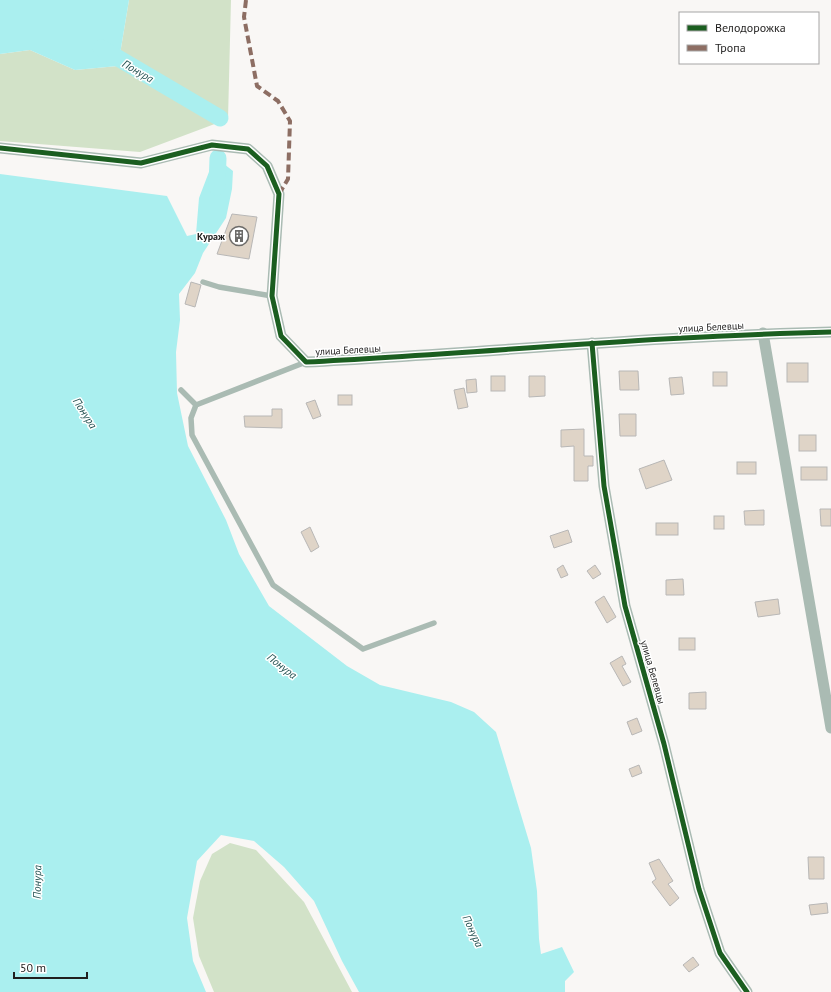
<svg xmlns="http://www.w3.org/2000/svg" width="831" height="992" font-family="'PT Sans',sans-serif">
<style>
.green{fill:#d2e2c8}
.water{fill:#aaefef}
.lines{fill:none;stroke-linecap:round;stroke-linejoin:round}
.river{stroke:#aaefef;stroke-width:17}
.building{fill:#dfd4c7;stroke:#b8b7b6}
.service{stroke:#aabbb3;stroke-width:5.5}
.minor{stroke:#aabbb3;stroke-width:11}
.quiet{stroke:#8d6e63;stroke-width:4;stroke-dasharray:8 4;stroke-linecap:butt}
.cycleway-casing{stroke:#fff;stroke-width:8}
.cycleway{stroke:#1b5e20;stroke-width:5}
.labels{text-anchor:middle;dominant-baseline:central;stroke-width:3;stroke-linejoin:round;paint-order:stroke}
.poi-label{font-size:10px;font-weight:bold;fill:#201f1e;stroke:#fff;text-anchor:end}
.street-label{font-size:10px;fill:#201f1e;stroke:#fff}
.water-label{font-size:11px;font-style:italic;fill:#275454;stroke:#fff}
</style>
<rect width="100%" height="100%" fill="#f9f7f5"/>
<!-- green -->
<g class="green">
<polygon points="129,0 231,0 228,119 140,152 0,141 0,54 30,50 75,70 118,66"/>
<polygon points="230,843 256,850 304,902 352,992 214,992 199,956 193,918 200,881 212,854"/>
</g>
<!-- water -->
<g class="water">
<polygon points="0,0 129,0 118,66 75,70 30,50 0,54"/>
<polygon points="212,164 224,164 233,171 232,189 226,218 203,253 195,273 179,294 180,320 176,352 177,393 188,446 226,520 239,554 269,606 347,666 380,685 451,702 474,712 496,732 531,848 537,891 539,939 541,954 562,947 574,972 565,981 565,992 359,992 342,961 314,901 284,867 254,841 221,835 197,861 187,918 193,961 206,992 0,992 0,174 167,196 187,236 196,234 199,198"/>
</g>
<g class="lines">
<!-- river -->
<g class="river">
<polyline points="101,48 220,118"/>
<polyline points="217,187 218,158"/>
</g>
</g>
<!-- building -->
<g class="building">
<polygon points="232,214 257,217 249,259 217,254"/>
<polygon points="191,282 201,285 195,307 185,304"/>
<rect x="787" y="363" width="21" height="19"/>
<polygon points="619,371 638,371 639,390 620,390"/>
<rect x="713" y="372" width="14" height="14"/>
<rect x="491" y="376" width="14" height="15"/>
<polygon points="529,376 545,376 545,396 529,397"/>
<polygon points="682,377 684,394 671,395 669,378"/>
<polygon points="476,379 477,392 467,393 466,380"/>
<polygon points="464,388 468,407 458,409 454,390"/>
<rect x="338" y="395" width="14" height="10"/>
<polygon points="315,400 321,416 313,419 306,403"/>
<polygon points="272,409 282,409 282,428 245,427 244,416 272,416"/>
<polygon points="619,414 636,414 636,436 620,436"/>
<polygon points="584,429 584,456 593,456 593,466 588,466 588,481 574,481 574,446 561,447 561,430"/>
<rect x="799" y="435" width="17" height="16"/>
<polygon points="664,460 672,480 646,489 639,469"/>
<rect x="737" y="462" width="19" height="12"/>
<rect x="801" y="467" width="26" height="13"/>
<polygon points="820,509 831,509 831,526 821,526"/>
<polygon points="764,510 764,525 745,525 744,511"/>
<rect x="714" y="516" width="10" height="13"/>
<rect x="656" y="523" width="22" height="12"/>
<polygon points="310,527 319,547 311,552 301,532"/>
<polygon points="568,530 572,542 554,548 550,536"/>
<polygon points="563,565 568,575 561,578 557,569"/>
<polygon points="595,565 601,574 593,579 587,571"/>
<polygon points="683,579 684,595 666,595 666,580"/>
<polygon points="604,596 616,617 607,623 595,602"/>
<polygon points="778,599 780,614 758,617 755,602"/>
<rect x="679" y="638" width="16" height="12"/>
<polygon points="622,656 626,664 622,666 631,682 623,686 610,663"/>
<polygon points="706,692 706,709 689,709 689,693"/>
<polygon points="637,718 642,731 632,735 627,722"/>
<polygon points="639,765 642,773 632,777 629,769"/>
<polygon points="808,857 824,857 824,879 809,879"/>
<polygon points="659,859 673,881 668,884 679,898 670,906 652,882 656,879 649,863"/>
<polygon points="827,903 828,913 811,915 809,905"/>
<polygon points="693,957 699,965 689,972 683,965"/>
</g>
<g class="lines">
<!-- service -->
<g class="service">
<polyline points="203,282 219,287 272,296"/>
<polyline points="306,362 196,405 191,418 192,435 273,585 363,649 434,623"/>
<polyline points="181,390 196,405"/>
</g>
<!-- minor -->
<g class="minor">
<path d="M 0,148 L 141,163 L 212,145 L 248,149 L 267,166 L 279,194 L 272,296 L 281,336 L 306,362 C 481,353 656,336 831,332"/>
<polyline points="763,333 831,728"/>
<polyline points="592,343 604,486 625,606 664,744 699,889 720,953 747,992"/>
</g>
<!-- quiet -->
<polyline class="quiet" points="246,0 244,17 257,86 278,101 290,121 288,179 279,194"/>
<defs>
<g id="cycleway">
<path d="M 0,148 L 141,163 L 212,145 L 248,149 L 267,166 L 279,194 L 272,296 L 281,336 L 306,362 C 481,353 656,336 831,332"/>
<polyline points="592,343 604,486 625,606 664,744 699,889 720,953 747,992"/>
</g>
</defs>
<!-- cycleway casing -->
<use href="#cycleway" class="cycleway-casing"/>
<!-- cycleway -->
<use href="#cycleway" class="cycleway"/>
</g>
<!-- icons -->
<defs>
<symbol id="building-ring" viewBox="-11 -11 22 22"><circle r="9.5" fill="#fff" stroke="#6c6b69" stroke-width="1.5"/><path d="M-4-6H4V6H1V3H-1V6H-4ZM-2.5-4.3h1.7v1.8h-1.7ZM.8-4.3h1.7v1.8H.8ZM-2.5-1h1.7V.8h-1.7ZM.8-1h1.7V.8H.8Z" fill="#6c6b69"/></symbol>
</defs>
<g fill-rule="evenodd">
<use href="#building-ring" x="228" y="225" width="22" height="22"/>
</g>
<g class="labels">
<!-- poi labels -->
<g class="poi-label">
<text x="225" y="236">Кураж</text>
</g>
<!-- street labels -->
<g class="street-label">
<text transform="translate(711 327) rotate(-3)">улица Белевцы</text>
<text transform="translate(348 350) rotate(-3)">улица Белевцы</text>
<text transform="translate(653 672) rotate(74)">улица Белевцы</text>
</g>
<!-- water labels -->
<g class="water-label">
<text transform="translate(138 71) rotate(30)">Понура</text>
<text transform="translate(85 413) rotate(57)">Понура</text>
<text transform="translate(282 666) rotate(38)">Понура</text>
<text transform="translate(37 882) rotate(-89)">Понура</text>
<text transform="translate(473 931) rotate(65)">Понура</text>
</g>
</g>
<!-- legend -->
<rect x="679" y="12" width="140" height="52" fill="#ffffff" stroke="#a6a5a5"/>
<rect x="687" y="25" width="20" height="6" fill="#1b5e20" stroke="#a6a5a5"/>
<text x="715" y="32" font-size="12" fill="#201f1e">Велодорожка</text>
<rect x="687" y="45" width="20" height="6" fill="#8d6e63" stroke="#a6a5a5"/>
<text x="715" y="52" font-size="12" fill="#201f1e">Тропа</text>
<!-- scale -->
<path d="M14 972v6h73v-6" fill="none" stroke="#201f1e" stroke-width="2"/>
<text x="20" y="972" font-size="12" fill="#201f1e" stroke="#ffffff" stroke-width="3" paint-order="stroke">50 m</text>
</svg>
